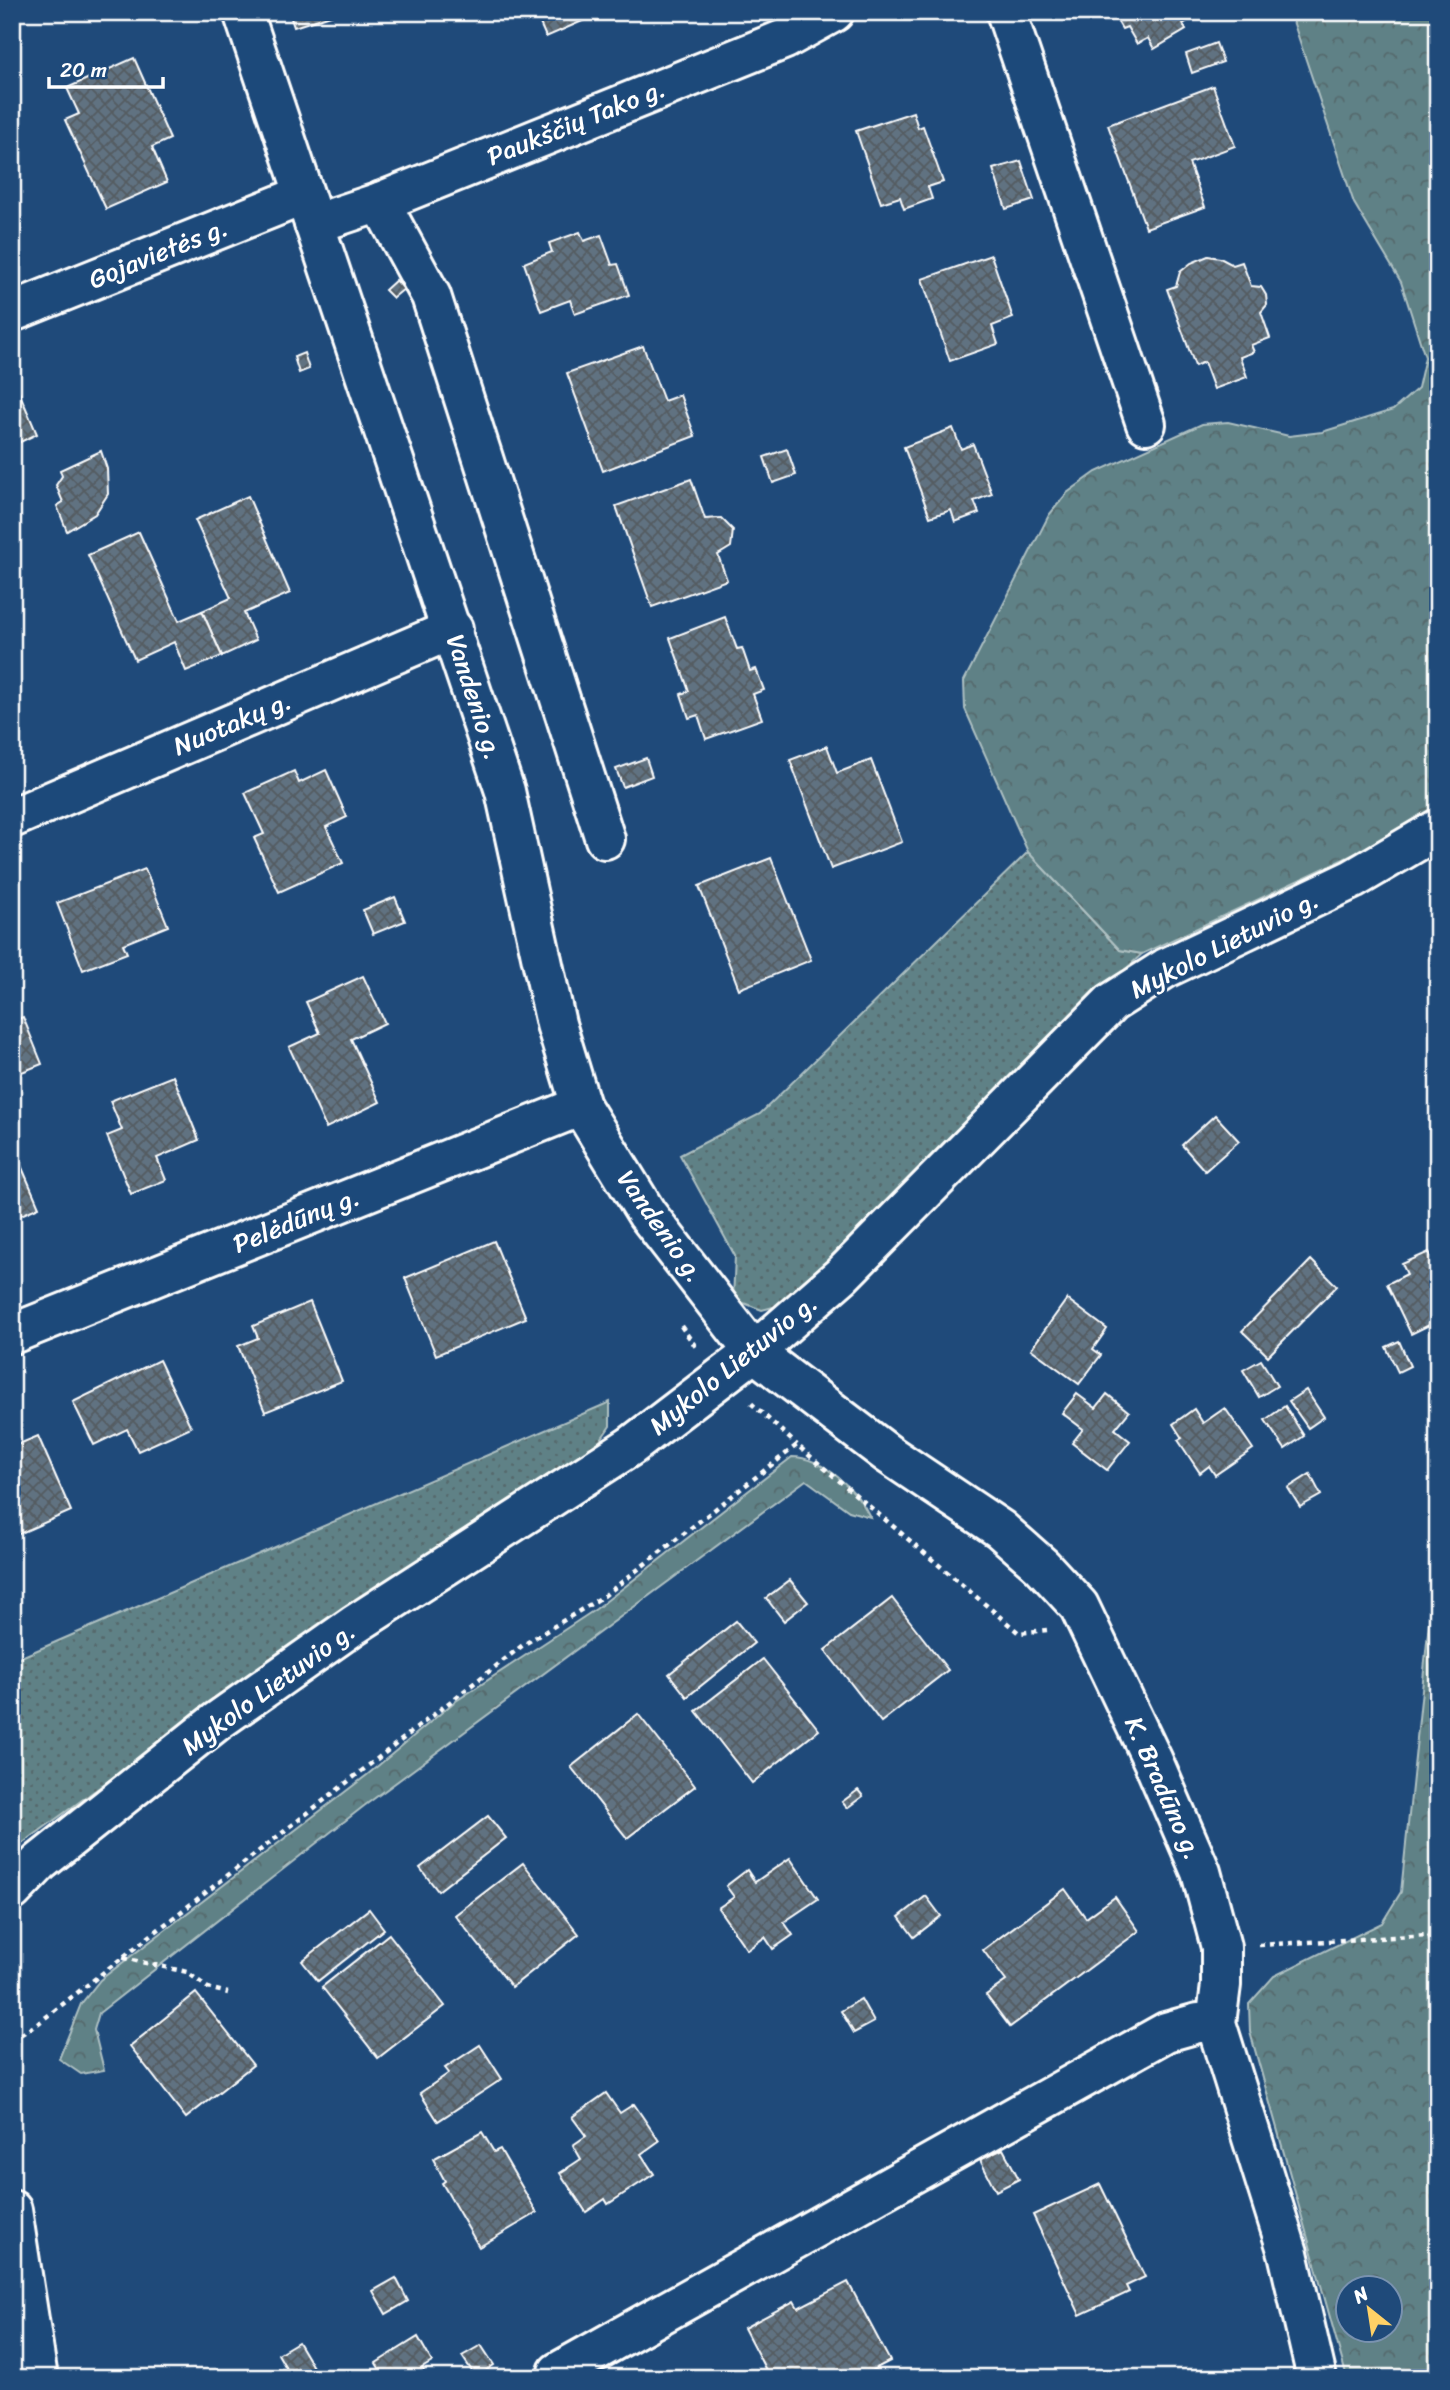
<svg xmlns="http://www.w3.org/2000/svg" width="1450" height="2390" font-family="Sriracha,sans-serif">
<style>
.grass{fill:url(#grass-dots);stroke:#aec0c2;stroke-width:2}
.forest{fill:url(#forest-crowns);stroke:#aec0c2;stroke-width:2;fill-rule:evenodd}
.building{fill:url(#building-cross-hatch);stroke:#fff;stroke-width:2}
.lines{fill:none;stroke-linecap:round;stroke-linejoin:round}
.street-casing{stroke:#fff;stroke-width:44}
.path{stroke:#fff;stroke-width:4.5;stroke-dasharray:5 5;stroke-linecap:butt}
.street{stroke:#1f4a7a;stroke-width:38}
.labels{text-anchor:middle;dominant-baseline:central;stroke-width:5;stroke-linejoin:round;paint-order:stroke}
.street-label{font-size:26px;fill:#fff;stroke:#1f4a7a}
</style>
<defs>
<pattern id="grass-dots" width="8" height="8" patternUnits="userSpaceOnUse" patternTransform="scale(1.75)"><rect width="8" height="8" fill="#5e8186"/><path d="M2 2h.1M6 6h.1" fill="none" stroke="#56696c" stroke-width="1.8" stroke-linecap="round"/></pattern>
<pattern id="forest-crowns" width="20" height="18" patternUnits="userSpaceOnUse" patternTransform="scale(1.75)"><rect width="20" height="18" fill="#5e8186"/><path d="M2 6a3 3 0 1 1 6 0M12 15a3 3 0 1 1 6 0" fill="none" stroke="#56696c"/></pattern>
<pattern id="building-cross-hatch" width="8" height="8" patternUnits="userSpaceOnUse" patternTransform="scale(1.75)"><rect width="8" height="8" fill="#607281"/><path d="M0 0l8 8M0 8l8-8" fill="none" stroke="#545b61"/></pattern>
</defs>
<rect width="100%" height="100%" fill="#1f4a7a"/>
<filter id="ink" filterUnits="userSpaceOnUse"><feTurbulence type="fractalNoise" baseFrequency=".0143" numOctaves="2"/><feDisplacementMap in="SourceGraphic" scale="14" xChannelSelector="R" yChannelSelector="G"/><feConvolveMatrix kernelMatrix="1 2 1 2 8 2 1 2 1" color-interpolation-filters="sRGB"/></filter>
<g filter="url(#ink)">
<!-- grass -->
<g class="grass">
<polygon points="1028,852 1120,950 1142,954 1062,1028 844,1256 781,1305 762,1310 733,1299 735,1256 680,1155 760,1114"/>
<polygon points="610,1402 610,1426 597,1445 281,1655 12,1851 12,1661"/>
</g>
<!-- forest -->
<g class="forest">
<polygon points="1290,12 1438,12 1438,848 1418,824 1142,954 1120,950 1028,852 965,709 964,681 1049,515 1067,493 1096,472 1202,424 1228,422 1289,436 1322,432 1393,410 1418,388 1425,357 1401,282 1354,203"/>
<path d="M 792,1457 C 823,1457 858,1491 870,1517 L 849,1511 L 806,1480 L 364,1806 L 99,2013 L 94,2030 L 104,2070 L 81,2074 L 59,2059 L 81,2004 L 100,1980 L 367,1775 L 453,1703 L 596,1609 Z"/>
<path d="M 1438,1576 L 1438,2378 L 1347,2378 L 1250,2032 L 1249,2004 L 1274,1976 L 1382,1923 L 1401,1892 L 1433,1584 ZM 1348,2288 L 1390,2288 L 1390,2330 L 1348,2330 Z"/>
</g>
<!-- building -->
<g class="building">
<polygon points="289,12 340,12 294,27"/>
<polygon points="535,12 603,12 546,37"/>
<polygon points="1112,12 1203,12 1183,24 1186,30 1154,49 1148,38 1137,44 1127,27 1122,29"/>
<polygon points="1216,43 1223,62 1192,73 1186,54"/>
<polygon points="134,58 170,139 152,147 167,182 106,209 65,120 79,114 67,88"/>
<polygon points="1213,86 1235,146 1189,163 1205,207 1146,228 1108,125"/>
<polygon points="913,112 918,128 923,126 943,182 928,187 932,199 904,209 900,197 881,203 856,131"/>
<polygon points="1021,161 1034,200 1006,209 993,169"/>
<polygon points="580,232 584,241 601,235 612,265 618,264 629,295 575,314 570,300 541,311 524,263 552,252 549,243"/>
<polygon points="991,255 1013,318 992,326 998,344 950,361 922,279"/>
<polygon points="1208,256 1220,258 1233,265 1242,262 1251,286 1261,287 1266,295 1267,305 1261,312 1270,338 1251,345 1254,352 1240,357 1247,377 1214,389 1204,362 1195,366 1167,289 1176,286 1180,272 1191,263"/>
<polygon points="396,280 404,289 393,298 385,290"/>
<polygon points="643,346 664,401 680,395 695,436 603,471 567,373"/>
<polygon points="304,353 309,369 299,373 294,357"/>
<polygon points="16,385 37,434 12,446 12,387"/>
<polygon points="953,428 961,449 973,444 992,494 974,501 979,513 955,522 951,510 930,517 904,447"/>
<polygon points="787,449 796,475 773,483 764,457"/>
<polygon points="101,451 107,469 108,494 95,514 67,531 57,506 63,502 56,485 62,476 60,470"/>
<polygon points="691,479 705,519 721,518 733,530 731,547 718,555 727,580 652,607 616,506"/>
<polygon points="248,496 290,593 244,613 256,640 222,656 202,611 231,598 195,520"/>
<polygon points="139,532 179,621 202,611 222,656 186,671 174,642 135,660 88,555"/>
<polygon points="725,617 737,649 742,648 750,671 756,669 764,690 753,694 762,719 706,739 698,715 689,718 681,694 689,691 670,638"/>
<polygon points="827,746 837,773 871,760 902,842 831,869 790,760"/>
<polygon points="646,758 652,776 623,787 616,769"/>
<polygon points="326,770 347,817 326,827 343,863 279,892 254,838 264,834 245,793 294,771 299,783"/>
<polygon points="771,858 811,960 739,989 699,886"/>
<polygon points="145,869 168,926 123,944 127,953 83,970 57,903"/>
<polygon points="395,897 405,921 373,934 363,910"/>
<polygon points="363,976 385,1023 351,1039 380,1102 326,1128 289,1047 320,1033 306,1002"/>
<polygon points="23,1017 42,1064 12,1076 12,1021"/>
<polygon points="173,1076 199,1140 157,1158 166,1180 131,1194 107,1136 122,1130 110,1101"/>
<polygon points="1215,1115 1239,1141 1205,1171 1182,1145"/>
<polygon points="17,1156 39,1207 12,1219 12,1158"/>
<polygon points="494,1241 526,1318 436,1355 405,1278"/>
<polygon points="1429,1252 1434,1263 1438,1261 1438,1334 1434,1336 1429,1325 1411,1334 1387,1284 1407,1274 1402,1264"/>
<polygon points="1311,1260 1337,1286 1268,1356 1242,1331"/>
<polygon points="1067,1299 1107,1329 1093,1349 1101,1355 1079,1384 1031,1349"/>
<polygon points="310,1302 342,1381 265,1412 238,1346 258,1338 253,1326"/>
<polygon points="1399,1341 1410,1366 1398,1372 1386,1347"/>
<polygon points="159,1360 191,1427 138,1451 127,1429 94,1445 73,1402"/>
<polygon points="1261,1360 1277,1386 1259,1397 1243,1370"/>
<polygon points="1306,1390 1324,1417 1308,1428 1289,1401"/>
<polygon points="1077,1394 1096,1408 1107,1394 1129,1412 1115,1429 1130,1441 1107,1470 1072,1443 1083,1429 1062,1413"/>
<polygon points="1285,1406 1304,1436 1285,1449 1265,1420"/>
<polygon points="1225,1408 1253,1449 1215,1475 1209,1466 1200,1473 1178,1440 1182,1438 1173,1424 1194,1409 1203,1423"/>
<polygon points="38,1436 71,1511 12,1537 12,1447"/>
<polygon points="1310,1474 1321,1495 1300,1507 1288,1488"/>
<polygon points="790,1580 808,1602 784,1621 766,1598"/>
<polygon points="892,1598 948,1670 881,1722 825,1650"/>
<polygon points="736,1621 754,1643 687,1697 669,1674"/>
<polygon points="763,1659 819,1730 752,1783 696,1711"/>
<polygon points="638,1714 695,1786 627,1838 571,1767"/>
<polygon points="858,1790 863,1796 847,1808 842,1802"/>
<polygon points="488,1816 506,1838 438,1891 420,1868"/>
<polygon points="790,1858 818,1899 784,1922 793,1935 773,1949 765,1937 747,1950 718,1908 734,1897 726,1886 747,1870 755,1882"/>
<polygon points="523,1863 579,1934 512,1987 455,1915"/>
<polygon points="1065,1889 1086,1918 1115,1897 1139,1931 1010,2027 986,1995 1006,1981 983,1950"/>
<polygon points="926,1896 941,1916 914,1937 899,1917"/>
<polygon points="369,1909 384,1929 318,1981 302,1961"/>
<polygon points="389,1934 445,2006 378,2058 322,1987"/>
<polygon points="196,1993 253,2065 186,2118 130,2046"/>
<polygon points="861,1999 874,2022 854,2033 841,2011"/>
<polygon points="480,2045 502,2079 438,2121 420,2093 449,2073 445,2068"/>
<polygon points="606,2093 620,2113 634,2104 659,2141 641,2154 654,2174 608,2204 605,2199 586,2212 560,2173 581,2159 573,2145 586,2136 572,2117"/>
<polygon points="482,2132 494,2152 500,2149 537,2213 479,2247 442,2183 445,2181 433,2159"/>
<polygon points="1003,2149 1019,2179 996,2191 980,2160"/>
<polygon points="1100,2184 1145,2277 1126,2286 1129,2292 1080,2315 1033,2215"/>
<polygon points="396,2278 408,2301 386,2314 373,2291"/>
<polygon points="848,2282 890,2361 857,2378 770,2378 744,2328 794,2301 798,2308"/>
<polygon points="418,2337 432,2362 422,2368 428,2378 385,2378 376,2363"/>
<polygon points="298,2342 317,2374 311,2378 292,2378 278,2354"/>
<polygon points="481,2345 494,2365 476,2377 462,2356"/>
</g>
<g class="lines">
<defs>
<g id="street">
<polyline points="243,12 505,791 556,1024 581,1106 647,1214 754,1352 888,1454 1000,1529 1042,1566 1079,1606 1153,1761 1201,1872 1221,1947 1221,1985 1216,2023 1288,2253 1317,2378"/>
<polyline points="1006,12 1146,424"/>
<polyline points="380,202 431,296 605,839"/>
<polyline points="314,224 380,202 785,39 834,12"/>
<polyline points="12,312 304,195"/>
<polyline points="12,818 453,629"/>
<polyline points="12,1334 581,1106"/>
<polyline points="12,1891 40,1862 216,1722 354,1625 631,1446 754,1352 842,1275 1111,1003 1166,968 1353,879 1438,829"/>
<polyline points="12,2210 38,2378"/>
<polyline points="558,2372 1166,2032 1198,2023 1216,2023"/>
</g>
</defs>
<!-- street casing -->
<use href="#street" class="street-casing"/>
<!-- path -->
<g class="path">
<polyline points="681,1326 696,1347"/>
<polyline points="751,1403 797,1445"/>
<polyline points="1429,1935 1438,1931"/>
<polyline points="1259,1945 1429,1935 1438,1955"/>
<polyline points="123,1958 187,1972 208,1988 228,1993"/>
<polyline points="12,2040 36,2025 523,1645 604,1596 797,1445 1019,1633 1047,1630"/>
</g>
<!-- street -->
<use href="#street" class="street"/>
</g>
</g>
<g class="labels">
<!-- street labels -->
<g class="street-label">
<text transform="translate(576 122) rotate(-22)">Paukščių Tako g.</text>
<text transform="translate(158 253) rotate(-22)">Gojavietės g.</text>
<text transform="translate(475 697) rotate(72)">Vandenio g.</text>
<text transform="translate(232 723) rotate(-23)">Nuotakų g.</text>
<text transform="translate(1224 944) rotate(-27)">Mykolo Lietuvio g.</text>
<text transform="translate(296 1220) rotate(-22)">Pelėdūnų g.</text>
<text transform="translate(661 1226) rotate(55)">Vandenio g.</text>
<text transform="translate(733 1364) rotate(-39)">Mykolo Lietuvio g.</text>
<text transform="translate(268 1688) rotate(-36)">Mykolo Lietuvio g.</text>
<text transform="translate(1164 1788) rotate(66)">K. Bradūno g.</text>
</g>
</g>
<!-- margin -->
<rect width="1450" height="2390" fill="none" stroke="#1f4a7a" stroke-width="42"/>
<rect x="21" y="21" width="1408" height="2348" fill="none" stroke="#fff" stroke-width="2.5" filter="url(#ink)"/>
<!-- north arrow -->
<g transform="translate(1369 2309) rotate(330)"><circle r="33" fill="#1f4a7a" stroke="#7992af" stroke-width="2"/>
<path d="M0-5L12 26L0 18L-12 26Z" fill="#ffd166"/>
<text y="-10" font-size="19" font-weight="bold" text-anchor="middle" fill="#ffffff">N</text>
</g>
<!-- scale -->
<path d="M49 77v10h114v-10" fill="none" stroke="#ffffff" stroke-width="3.5"/>
<text x="60" y="77" font-size="21" fill="#ffffff" stroke="#1f4a7a" stroke-width="5" paint-order="stroke">20 m</text>
</svg>
